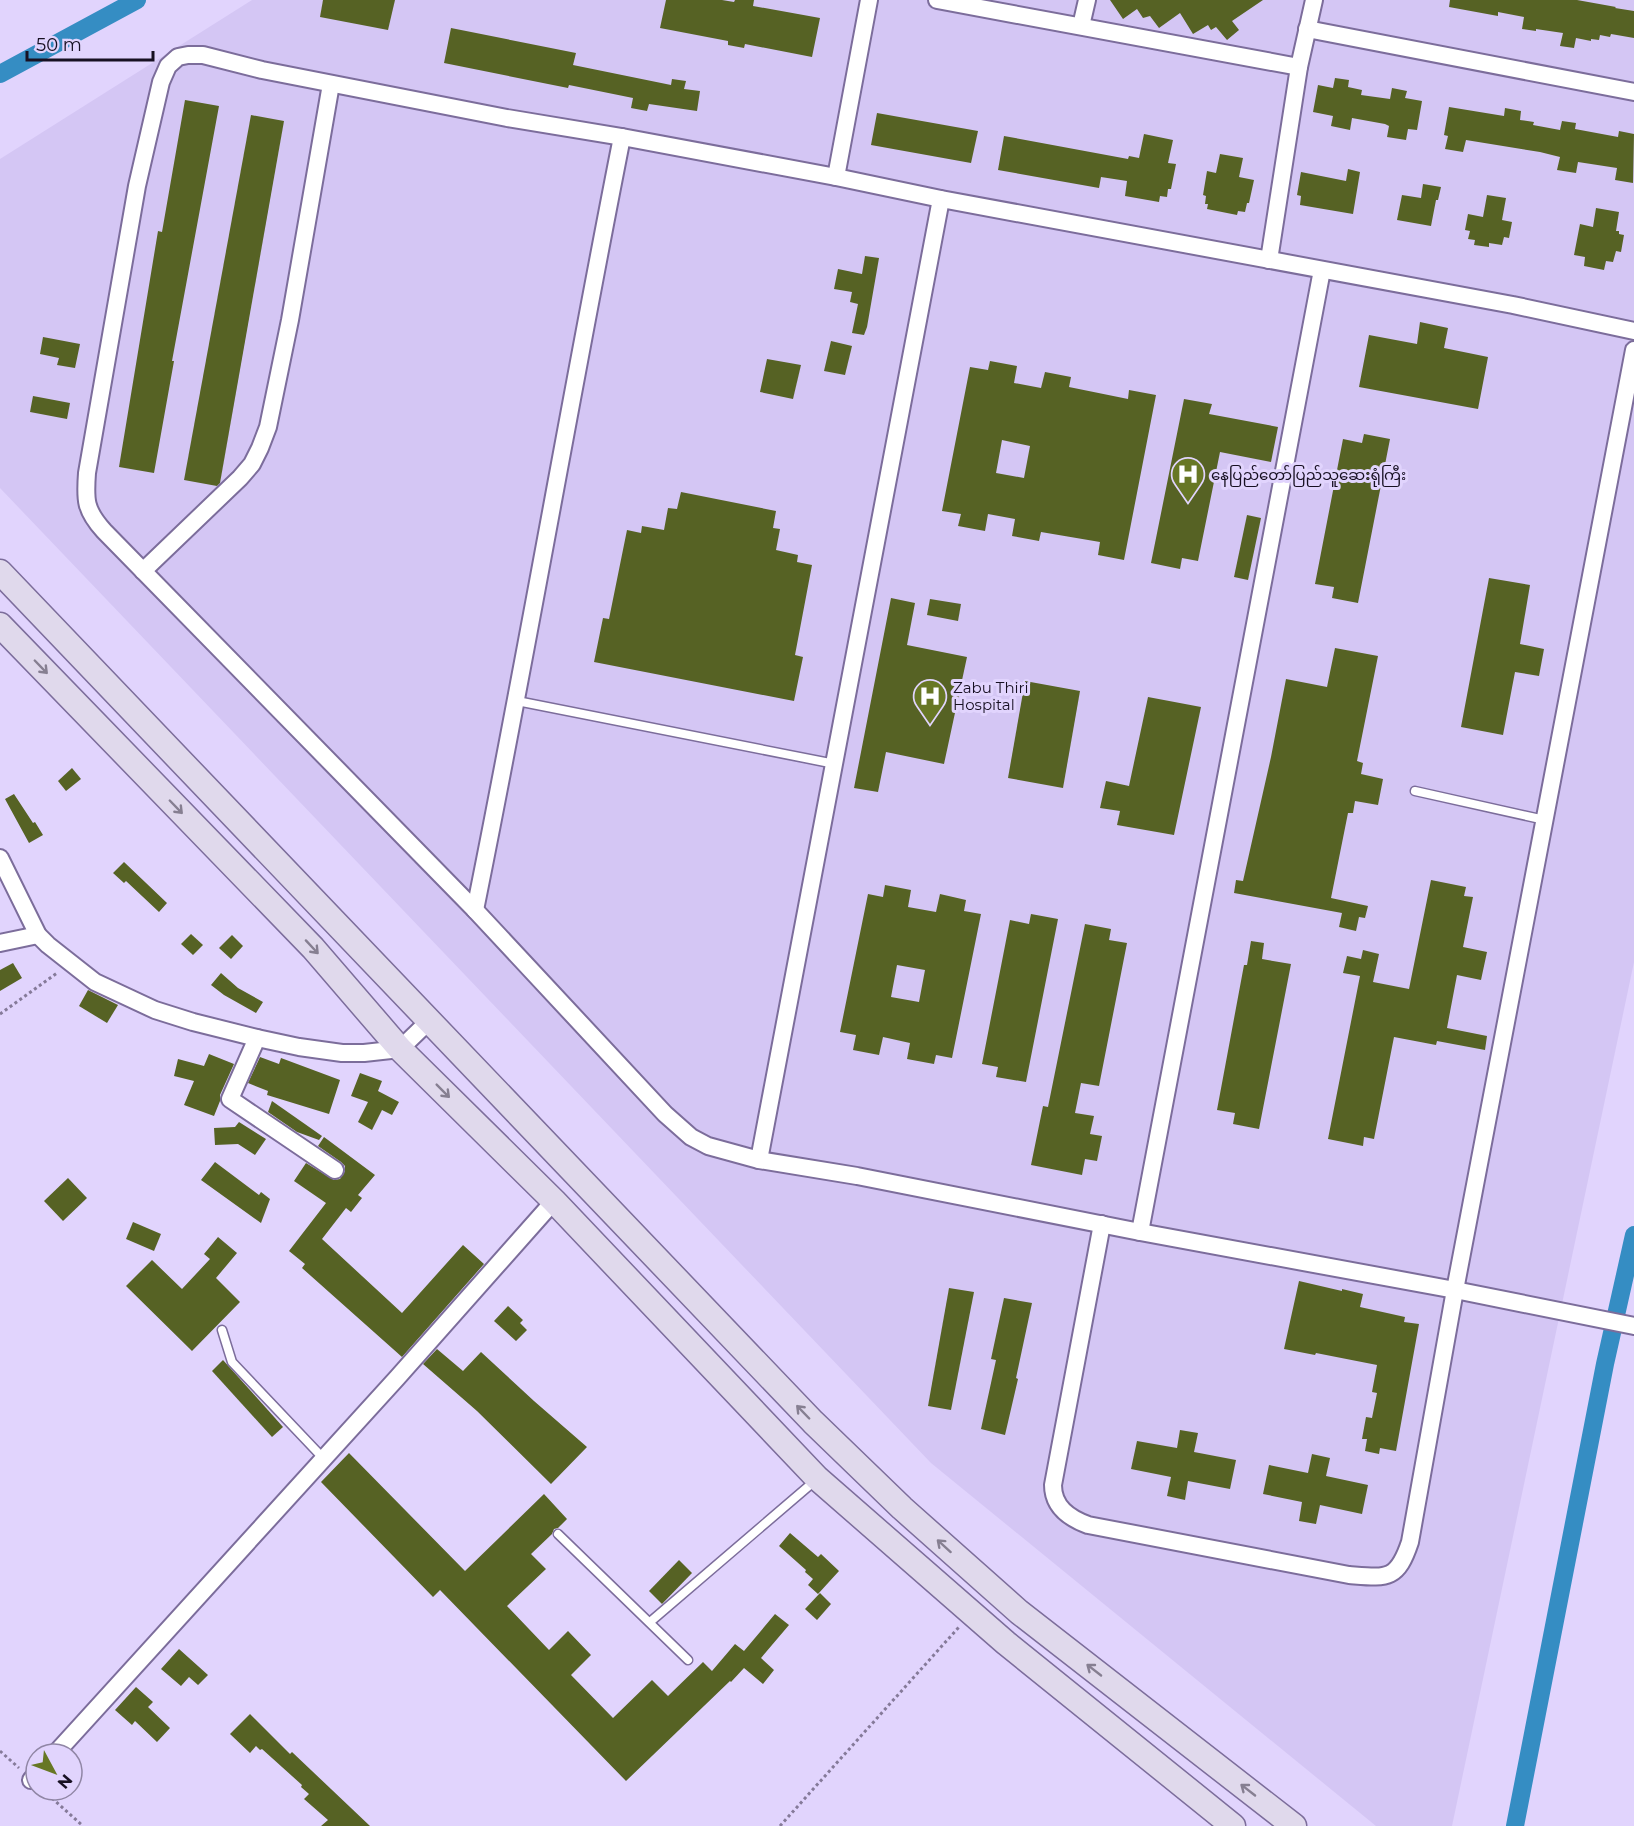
<svg xmlns="http://www.w3.org/2000/svg" width="1634" height="1826" font-family="Montserrat,'Noto Sans Myanmar',sans-serif">
<style>
.built{fill:#d4c6f4}
.lines{fill:none;stroke-linecap:round;stroke-linejoin:round}
.canal{stroke:#358dc3;stroke-width:18}
.building{fill:#566224;fill-rule:evenodd}
.service-casing{stroke:#7c6d9b;stroke-width:11}
.minor-casing{stroke:#7c6d9b;stroke-width:20}
.secondary-casing{stroke:#7c6d9b;stroke-width:27}
.path{stroke:#857a99;stroke-width:3;stroke-dasharray:3 3;stroke-linecap:butt}
.service{stroke:#fff;stroke-width:8}
.minor{stroke:#fff;stroke-width:16}
.secondary{stroke:#e0d9ec;stroke-width:24}
.oneway{stroke:#867f91}
.labels{text-anchor:middle;dominant-baseline:central;stroke-width:6;stroke-linejoin:round;paint-order:stroke}
.poi-label{font-size:15px;fill:#171022;stroke:#e1d4fd;text-anchor:start}
</style>
<rect width="100%" height="100%" fill="#e1d4fd"/>
<!-- built -->
<polygon class="built" points="252,0 1634,0 1634,962 1452,1826 1376,1826 931,1463 0,488 0,159"/>
<g class="lines">
<!-- canal -->
<g class="canal">
<polyline points="0,74 137,0"/>
<polyline points="1515,1826 1605,1364 1634,1235"/>
</g>
</g>
<!-- building -->
<g class="building">
<polygon points="323,0 395,0 388,30 320,17"/>
<polygon points="666,0 722,0 734,2 735,0 754,0 753,6 820,18 812,57 745,44 744,48 728,45 728,41 660,28"/>
<polygon points="1110,0 1263,0 1232,21 1239,30 1227,40 1216,27 1211,30 1208,25 1193,34 1180,13 1159,28 1150,16 1143,18 1137,9 1123,19"/>
<polygon points="1450,0 1577,0 1616,7 1615,8 1634,11 1634,38 1611,34 1610,37 1600,35 1599,40 1591,39 1591,41 1576,38 1574,48 1560,46 1563,33 1536,29 1536,31 1522,29 1524,17 1498,12 1498,16 1449,7"/>
<polygon points="451,28 576,53 573,65 671,85 672,79 686,81 684,89 700,91 697,111 649,104 647,111 631,108 633,98 569,85 568,88 444,63"/>
<polygon points="1335,78 1349,80 1348,87 1362,90 1361,95 1390,99 1392,88 1407,91 1405,98 1422,101 1417,130 1408,129 1406,140 1387,137 1389,126 1385,124 1352,118 1350,130 1331,126 1333,116 1313,112 1318,85 1333,88"/>
<polygon points="185,100 219,106 172,361 174,361 154,473 119,467 158,231 162,232"/>
<polygon points="1449,107 1504,116 1505,108 1521,111 1520,120 1534,122 1533,125 1560,130 1562,121 1576,123 1575,129 1618,137 1619,131 1634,134 1633,183 1615,180 1617,168 1578,162 1576,173 1557,170 1560,157 1540,152 1466,140 1463,152 1445,149 1448,136 1444,135"/>
<polygon points="877,113 978,131 971,163 871,145"/>
<polygon points="251,115 284,121 220,483 217,486 184,480"/>
<polygon points="1144,134 1173,140 1168,163 1176,164 1171,189 1168,189 1167,197 1160,196 1159,202 1125,196 1127,181 1101,177 1099,188 998,170 1004,136 1128,159 1129,156 1139,158"/>
<polygon points="1220,154 1243,158 1239,177 1254,180 1249,203 1247,203 1245,212 1238,211 1237,215 1207,209 1208,204 1205,204 1206,196 1203,195 1207,171 1216,173"/>
<polygon points="1348,169 1360,172 1353,214 1300,205 1301,196 1297,195 1301,172 1346,181"/>
<polygon points="1423,184 1441,187 1438,200 1436,200 1431,226 1397,220 1402,195 1421,198"/>
<polygon points="1487,195 1506,198 1502,220 1512,222 1509,238 1504,237 1502,245 1489,243 1489,247 1474,245 1475,240 1468,239 1470,231 1465,230 1468,214 1483,217"/>
<polygon points="1596,208 1619,212 1616,231 1619,231 1619,234 1624,235 1621,252 1616,251 1613,262 1606,261 1604,270 1584,266 1585,257 1574,255 1580,224 1593,227"/>
<polygon points="865,256 879,258 867,327 864,335 852,333 858,304 850,302 852,292 834,289 838,269 862,274"/>
<polygon points="1420,322 1448,328 1444,348 1488,357 1478,409 1359,387 1369,335 1417,344"/>
<polygon points="43,337 80,344 75,368 57,365 59,358 40,354"/>
<polygon points="831,341 852,346 845,375 824,371"/>
<polygon points="767,359 801,365 793,399 760,392"/>
<path d="M 990,361 L 1017,366 L 1014,383 L 1041,388 L 1045,372 L 1071,377 L 1069,387 L 1128,399 L 1129,390 L 1156,395 L 1124,560 L 1098,555 L 1100,542 L 1041,532 L 1039,541 L 1012,536 L 1015,519 L 988,514 L 985,531 L 958,526 L 961,514 L 942,511 L 970,367 L 988,370 ZM 1002,440 L 1030,446 L 1024,478 L 996,473 Z"/>
<polygon points="33,396 70,403 67,419 30,412"/>
<polygon points="1184,399 1212,404 1209,414 1278,427 1271,462 1220,452 1198,561 1182,558 1180,569 1151,563"/>
<polygon points="1364,434 1390,439 1358,603 1332,598 1334,587 1315,584 1343,439 1362,443"/>
<polygon points="681,492 776,511 773,528 780,529 776,550 798,555 797,562 812,565 795,655 803,657 794,701 594,662 603,618 609,619 627,530 641,533 642,526 664,530 668,508 677,509"/>
<polygon points="1247,515 1261,518 1248,580 1234,577"/>
<polygon points="1489,578 1530,585 1520,644 1544,649 1539,676 1515,672 1503,735 1461,727"/>
<polygon points="891,598 915,603 907,645 967,657 944,764 886,752 878,792 854,788"/>
<polygon points="930,599 961,604 958,621 927,615"/>
<polygon points="1335,648 1378,656 1357,761 1363,763 1361,774 1383,779 1378,805 1355,801 1353,813 1348,813 1331,898 1368,906 1365,918 1359,917 1356,931 1339,927 1342,913 1234,893 1236,880 1243,881 1271,757 1286,679 1327,687"/>
<polygon points="1025,681 1080,691 1063,788 1008,778"/>
<polygon points="1148,697 1201,707 1174,835 1117,825 1120,811 1100,808 1106,781 1129,786"/>
<polygon points="72,768 81,779 66,791 58,781"/>
<polygon points="14,794 33,823 35,822 43,835 29,843 5,799"/>
<polygon points="124,862 167,903 159,912 126,881 124,883 113,873"/>
<polygon points="1431,880 1466,887 1464,896 1473,897 1463,947 1487,952 1481,980 1457,975 1447,1028 1487,1036 1485,1050 1437,1041 1436,1045 1394,1037 1374,1139 1364,1137 1363,1146 1328,1139 1360,976 1343,973 1347,956 1361,959 1363,950 1379,954 1373,982 1409,989"/>
<path d="M 885,885 L 911,890 L 908,907 L 936,912 L 940,894 L 966,900 L 964,911 L 981,914 L 952,1058 L 936,1055 L 934,1064 L 907,1059 L 910,1043 L 883,1037 L 879,1055 L 853,1050 L 856,1035 L 840,1032 L 868,894 L 883,897 ZM 897,965 L 925,970 L 919,1002 L 891,997 Z"/>
<polygon points="1031,914 1058,919 1026,1082 996,1077 998,1067 982,1064 1010,920 1029,924"/>
<polygon points="1085,924 1111,929 1109,940 1127,943 1099,1086 1081,1083 1075,1113 1094,1116 1090,1134 1102,1136 1097,1161 1085,1159 1082,1175 1031,1165 1043,1106 1048,1107"/>
<polygon points="191,934 203,945 193,955 181,944"/>
<polygon points="232,935 243,946 231,959 219,948"/>
<polygon points="1251,941 1264,943 1262,959 1291,964 1259,1129 1233,1124 1235,1113 1217,1110 1244,965 1247,965"/>
<polygon points="13,963 22,978 0,991 0,970"/>
<polygon points="221,973 238,988 263,1002 256,1013 224,995 211,985"/>
<polygon points="88,990 118,1005 107,1023 79,1006"/>
<polygon points="209,1054 234,1064 220,1095 220,1101 214,1116 184,1105 194,1081 174,1076 178,1059 204,1066"/>
<polygon points="260,1057 279,1064 281,1058 340,1080 329,1114 267,1095 268,1091 248,1083"/>
<polygon points="360,1073 382,1081 378,1091 399,1102 392,1115 382,1110 372,1130 358,1122 368,1102 351,1096"/>
<polygon points="272,1101 322,1136 319,1140 297,1132 268,1112"/>
<polygon points="239,1122 266,1139 255,1155 238,1144 215,1145 214,1128 235,1127"/>
<polygon points="324,1137 375,1175 358,1195 362,1198 351,1212 346,1208 322,1239 402,1313 463,1245 484,1264 402,1357 302,1268 305,1264 289,1251 326,1203 294,1181 306,1163 334,1180 340,1179 345,1171 345,1166 341,1162 318,1146"/>
<polygon points="215,1162 259,1195 261,1192 270,1199 261,1223 201,1180"/>
<polygon points="68,1178 87,1198 63,1221 44,1201"/>
<polygon points="133,1222 161,1234 154,1251 126,1239"/>
<polygon points="218,1237 237,1253 216,1278 240,1302 192,1351 126,1286 152,1260 182,1289 210,1259 204,1254"/>
<polygon points="1299,1281 1342,1291 1342,1289 1363,1294 1360,1307 1405,1317 1404,1322 1419,1324 1396,1451 1380,1448 1379,1454 1365,1451 1367,1439 1362,1439 1366,1417 1372,1418 1377,1393 1372,1392 1377,1365 1316,1353 1315,1355 1284,1349"/>
<polygon points="949,1288 974,1292 951,1410 928,1406"/>
<polygon points="1004,1298 1032,1303 1016,1378 1018,1379 1005,1435 981,1429 996,1360 991,1359"/>
<polygon points="508,1306 523,1320 520,1323 527,1330 516,1341 494,1321"/>
<polygon points="437,1349 463,1371 481,1352 534,1401 587,1447 551,1484 477,1411 423,1364"/>
<polygon points="223,1360 283,1427 272,1437 212,1371"/>
<polygon points="1180,1430 1198,1433 1194,1452 1236,1460 1230,1489 1188,1481 1185,1500 1167,1496 1171,1477 1131,1469 1137,1441 1177,1448"/>
<polygon points="349,1453 465,1571 544,1494 567,1519 558,1528 554,1529 552,1534 531,1554 546,1569 507,1606 549,1650 568,1631 591,1655 571,1675 613,1718 652,1680 668,1696 703,1662 712,1671 735,1644 744,1651 775,1614 789,1625 761,1658 774,1670 763,1684 744,1668 731,1682 730,1681 626,1781 440,1590 433,1597 321,1482"/>
<polygon points="1312,1454 1330,1458 1326,1476 1368,1485 1362,1514 1320,1505 1316,1524 1299,1521 1302,1502 1263,1494 1269,1465 1308,1473"/>
<polygon points="790,1533 818,1557 821,1554 839,1571 818,1594 808,1585 813,1579 805,1572 806,1570 779,1546"/>
<polygon points="679,1560 692,1573 662,1604 649,1591"/>
<polygon points="820,1593 831,1604 817,1620 805,1609"/>
<polygon points="179,1649 208,1675 198,1685 189,1677 181,1686 161,1669"/>
<polygon points="136,1687 153,1702 148,1707 170,1728 157,1742 135,1721 132,1725 115,1710"/>
<polygon points="250,1714 290,1754 292,1752 370,1826 321,1826 328,1820 304,1799 309,1794 301,1787 302,1785 262,1749 260,1750 256,1746 250,1753 230,1734"/>
</g>
<g class="lines">
<defs>
<g id="service">
<polyline points="517,701 835,764"/>
<polyline points="1415,791 1545,820"/>
<polyline points="222,1330 232,1362 324,1459"/>
<polyline points="558,1534 688,1660"/>
<polyline points="650,1622 817,1479"/>
</g>
<g id="minor">
<polyline points="937,0 1299,67"/>
<polyline points="1081,26 1087,0"/>
<polyline points="1307,29 1634,92"/>
<polyline points="836,177 869,0"/>
<polyline points="1269,260 1299,67 1314,0"/>
<path d="M 1634,331 L 1513,305 L 941,199 L 836,177 L 622,137 L 507,118 L 262,70 L 203,55 L 188,55 L 178,57 L 168,66 L 161,82 L 137,186 L 87,473 C 85,500 85,510 104,531 L 475,910 L 665,1114 L 691,1137 L 708,1146 L 759,1160 L 857,1176 L 1140,1232 L 1455,1290 L 1634,1326"/>
<polyline points="143,571 240,478 252,464 260,448 268,427 290,320 331,84"/>
<polyline points="0,858 38,935 48,945 95,982 155,1010 193,1022 257,1038 299,1047 342,1053 364,1053 400,1049 428,1022"/>
<path d="M 475,910 C 527,653 571,394 622,137"/>
<polyline points="0,943 38,935"/>
<polyline points="257,1038 230,1099 335,1170"/>
<polyline points="759,1160 941,199"/>
<path d="M 1102,1224 L 1053,1485 C 1053,1507 1069,1518 1088,1525 L 1349,1575 C 1387,1578 1397,1581 1410,1542 L 1455,1290 L 1634,350"/>
<polyline points="1140,1232 1322,270"/>
<polyline points="55,1754 397,1378 554,1201"/>
<polyline points="31,1780 36,1774"/>
</g>
<g id="secondary">
<polyline points="0,572 813,1422 902,1508 1019,1612 1294,1826"/>
<polyline points="0,625 313,948 400,1049 554,1201 817,1478 1006,1643 1233,1826"/>
</g>
</defs>
<!-- service casing -->
<use href="#service" class="service-casing"/>
<!-- minor casing -->
<use href="#minor" class="minor-casing"/>
<!-- secondary casing -->
<use href="#secondary" class="secondary-casing"/>
<!-- path -->
<g class="path">
<polyline points="0,1014 57,973"/>
<polyline points="0,1751 19,1768"/>
<polyline points="43,1790 83,1826"/>
<polyline points="780,1826 959,1627"/>
</g>
<!-- service -->
<use href="#service" class="service"/>
<!-- minor -->
<use href="#minor" class="minor"/>
<!-- secondary -->
<use href="#secondary" class="secondary"/>
</g>
<!-- one-way arrows -->
<defs><path id="oneway-shaft" d="M-6 0H5M1.5-3L5.5 0L1.5 3" fill="none" stroke-width="1.6" stroke-linecap="round" stroke-linejoin="round" transform="scale(1.5)"/></defs>
<g class="oneway">
<use href="#oneway-shaft" transform="translate(41 667) rotate(46)"/>
<use href="#oneway-shaft" transform="translate(176 807) rotate(46)"/>
<use href="#oneway-shaft" transform="translate(312 947) rotate(47)"/>
<use href="#oneway-shaft" transform="translate(443 1091) rotate(45)"/>
<use href="#oneway-shaft" transform="translate(803 1412) rotate(-134)"/>
<use href="#oneway-shaft" transform="translate(944 1546) rotate(-138)"/>
<use href="#oneway-shaft" transform="translate(1094 1670) rotate(-142)"/>
<use href="#oneway-shaft" transform="translate(1248 1790) rotate(-142)"/>
</g>
<!-- icons -->
<defs>
<symbol id="hospital-pin" viewBox="-11 -11 22 30"><path d="M0 17L-7.5 6A9.5 9.5 0 1 1 7.5 6Z" fill="#677724" stroke="#e1d4fd"/><path d="M-5-5h3v3.5h4V-5h3V5h-3V1.5h-4V5h-3Z" fill="#fff"/></symbol>
</defs>
<g fill-rule="evenodd">
<use href="#hospital-pin" x="1169" y="455" width="38" height="52"/>
<use href="#hospital-pin" x="911" y="677" width="38" height="52"/>
</g>
<g class="labels">
<!-- poi labels -->
<g class="poi-label">
<text x="1211" y="474">နေပြည်တော်ပြည်သူဆေးရုံကြီး</text>
<text x="953" y="687">Zabu Thiri<tspan x="953" dy="17">Hospital</tspan></text>
</g>
</g>
<!-- north arrow -->
<g transform="translate(54 1772) rotate(131)"><circle r="28" fill="#e1d4fd" stroke="#9086a5" stroke-width="1.5"/>
<path d="M0-4.5L10 22L0 15L-10 22Z" fill="#677724"/>
<text y="-9" font-size="16" font-weight="bold" text-anchor="middle" fill="#171022">N</text>
</g>
<!-- scale -->
<path d="M27 51v9h126v-9" fill="none" stroke="#171022" stroke-width="3"/>
<text x="36" y="51" font-size="18" fill="#171022" stroke="#e1d4fd" stroke-width="4.5" paint-order="stroke">50 m</text>
</svg>
